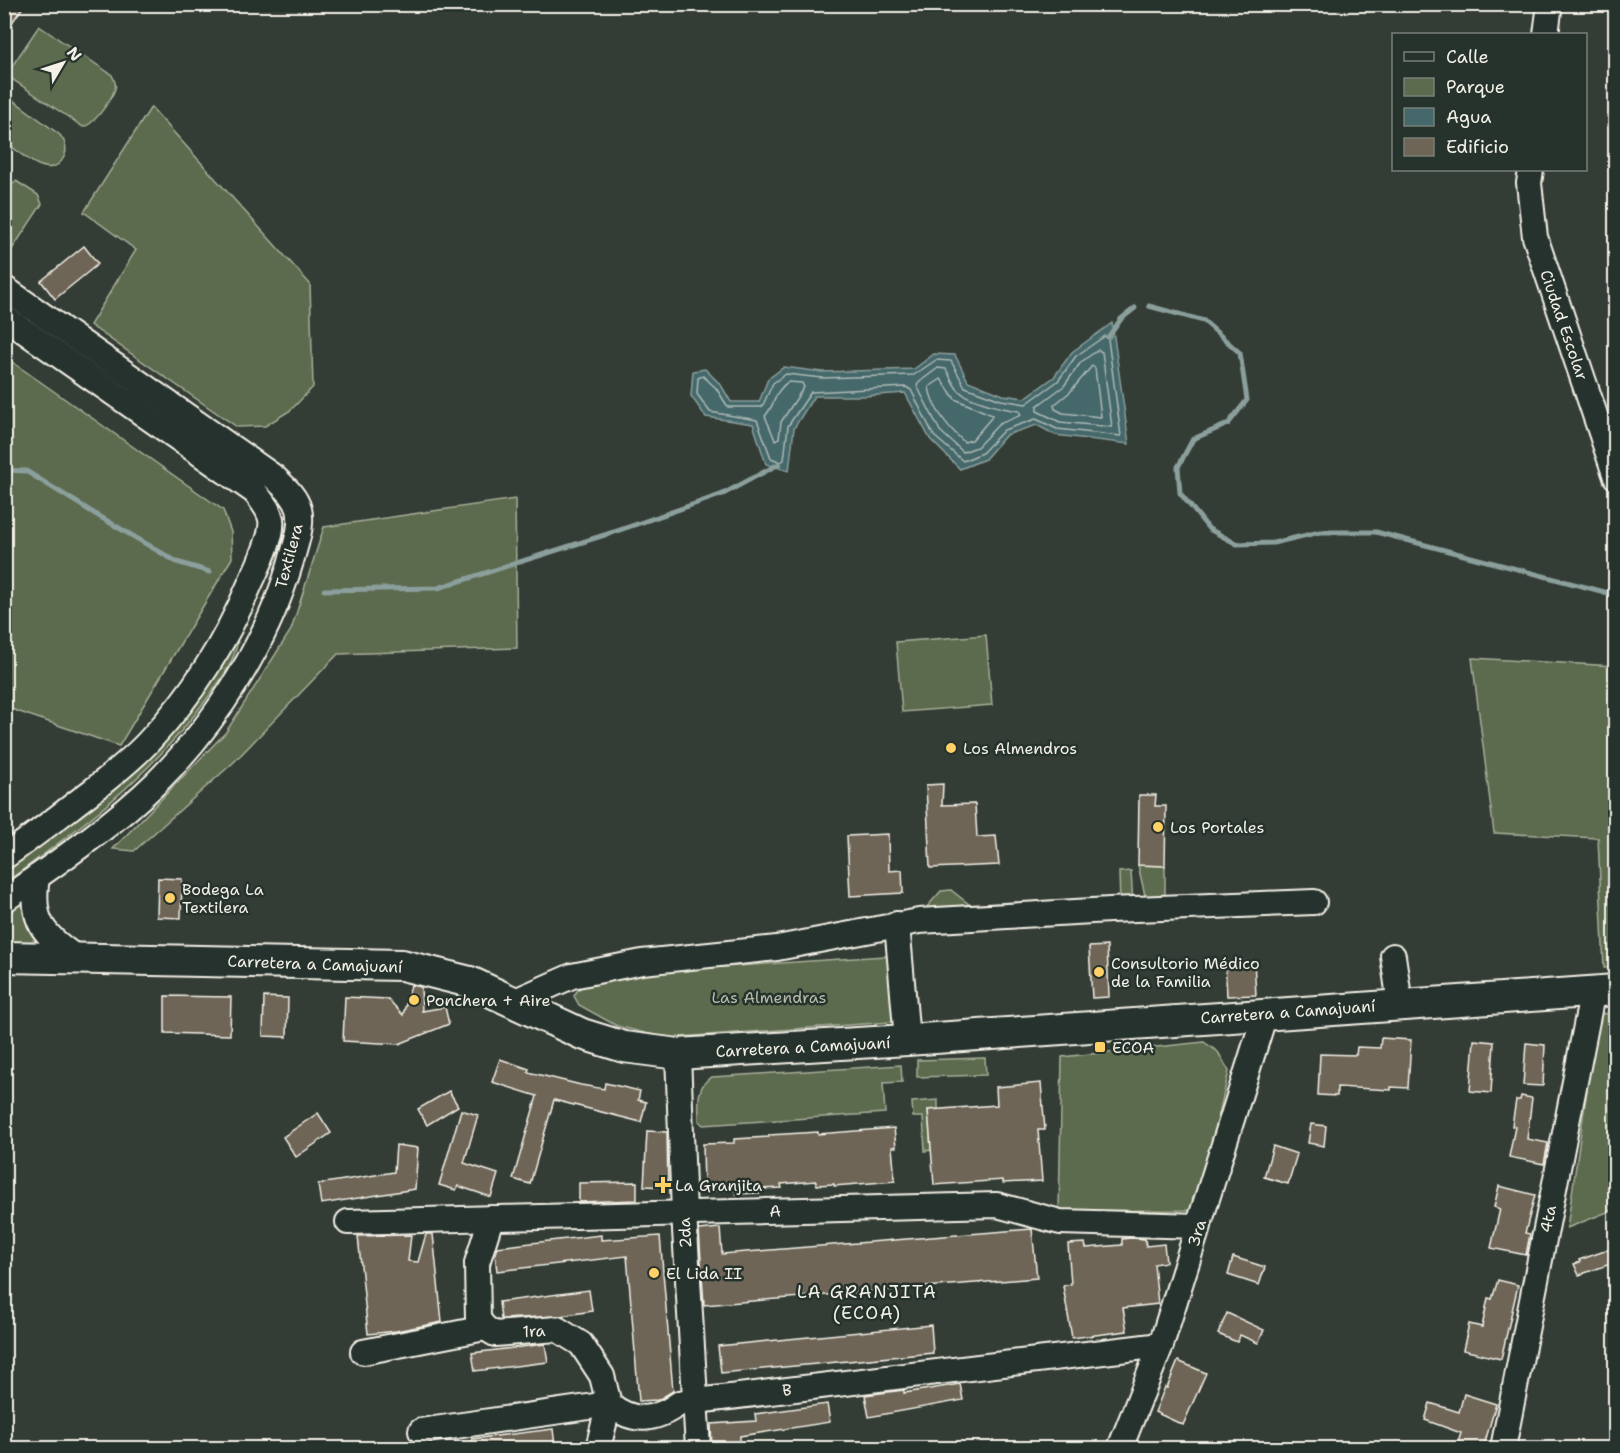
<svg xmlns="http://www.w3.org/2000/svg" width="1620" height="1453" font-family="'Shantell Sans',sans-serif">
<style>
.green{fill:#5c6b4d;stroke:#a8ae9a;stroke-width:1.5}
.water{fill:#45686b;stroke:#8b9f9d;stroke-width:1.5}
.lines{fill:none;stroke-linecap:round;stroke-linejoin:round}
.shore{stroke:#aebab6;stroke-width:1.5}
.stream{stroke:#8b9f9d;stroke-width:5}
.building{fill:#6e6557;stroke:#f4f1e8;stroke-width:1.5}
.minor-casing{stroke:#f4f1e8;stroke-width:28}
.major-casing{stroke:#f4f1e8;stroke-width:34}
.minor{stroke:#26332d;stroke-width:24}
.major{stroke:#26332d;stroke-width:30}
.poi-dot{fill:#ffd166;stroke:#26332d;stroke-width:2}
.labels{text-anchor:middle;dominant-baseline:central;stroke-width:5;stroke-linejoin:round;paint-order:stroke}
.street-label{font-size:16px;fill:#f4f1e8;stroke:#26332d}
.poi-label{font-size:16px;fill:#f4f1e8;stroke:#26332d;text-anchor:start}
.park-label{font-size:16px;fill:#b7bbaa;stroke:#26332d}
.neighbourhood-label{font-size:18px;letter-spacing:1.5px;fill:#f4f1e8;stroke:#26332d}
</style>
<rect width="100%" height="100%" fill="#343d35"/>
<filter id="ink" filterUnits="userSpaceOnUse"><feTurbulence type="fractalNoise" baseFrequency=".0167" numOctaves="2"/><feDisplacementMap in="SourceGraphic" scale="12" xChannelSelector="R" yChannelSelector="G"/><feConvolveMatrix kernelMatrix="1 2 1 2 8 2 1 2 1" color-interpolation-filters="sRGB"/></filter>
<g filter="url(#ink)">
<!-- green -->
<g class="green">
<path d="M 39,26 L 112,75 C 114,80 117,84 115,89 C 111,100 94,125 83,127 L 6,75 Z"/>
<path d="M 6,97 L 17,103 L 60,135 C 65,141 68,149 64,157 C 50,184 19,152 5,141 L 4,98 Z"/>
<polygon points="151,107 310,284 313,387 291,410 265,426 237,427 90,325 136,250 84,212"/>
<polygon points="16,181 38,195 42,204 5,260 5,186 9,188"/>
<polygon points="5,357 223,510 231,532 232,558 119,746 5,707"/>
<polygon points="515,499 517,648 338,654 234,762 134,851 113,849 226,732 291,630 324,527"/>
<polygon points="986,635 992,705 902,712 896,642"/>
<path d="M 238,641 C 234,663 219,683 205,701 C 149,778 80,828 5,883 L 5,870 C 74,824 143,772 194,705 C 210,685 223,662 238,641 Z"/>
<polygon points="1472,658 1615,666 1615,968 1604,968 1598,838 1494,833"/>
<polygon points="1138,865 1165,866 1165,904 1147,904"/>
<polygon points="1131,871 1133,905 1120,905 1119,872"/>
<polygon points="951,890 970,905 925,909 941,891"/>
<path d="M 26,895 C 23,915 26,929 39,945 L 5,944 L 5,911 Z"/>
<path d="M 885,956 L 888,957 L 894,1020 L 891,1022 L 665,1038 L 617,1026 L 579,1005 L 574,996 C 581,980 605,978 620,974 Z"/>
<polygon points="1615,1013 1615,1209 1567,1228 1598,1014"/>
<polygon points="1204,1042 1218,1052 1229,1071 1198,1204 1189,1210 1059,1211 1062,1057"/>
<polygon points="985,1058 986,1075 917,1077 917,1060"/>
<path d="M 901,1065 L 902,1082 L 883,1083 L 885,1113 L 703,1125 L 699,1121 C 699,1105 695,1086 712,1077 Z"/>
<polygon points="938,1100 938,1109 928,1110 931,1150 925,1151 923,1117 913,1117 912,1102"/>
</g>
<!-- water -->
<polygon class="water" points="1112,323 1129,444 1055,435 1037,425 1006,435 985,459 960,469 930,439 905,393 864,396 814,396 794,428 789,471 766,464 753,424 706,417 691,396 693,371 705,369 721,385 731,402 759,402 768,379 784,367 822,372 914,369 934,354 955,355 968,381 1003,395 1025,398 1054,377 1072,352"/>
<g class="lines">
<!-- shore -->
<g class="shore">
<polygon points="1105,336 1108,339 1121,436 1057,429 1036,419 1004,430 982,453 963,461 934,436 911,390 906,387 811,392 788,426 784,460 781,462 771,458 757,420 710,412 697,394 698,378 703,376 716,388 728,407 762,407 773,383 786,374 822,378 914,375 936,360 951,361 965,387 1001,400 1026,404 1058,381 1076,356"/>
<polygon points="1098,350 1102,352 1112,427 1060,422 1037,411 1037,406 1064,386 1081,362"/>
<polygon points="1092,366 1095,368 1101,417 1063,413 1055,409 1054,405 1070,392"/>
<path d="M 938,368 L 946,369 C 950,376 953,385 959,391 C 969,401 1005,409 1019,411 L 1021,415 L 999,424 L 977,447 L 963,452 L 940,431 L 917,386 L 918,383 Z"/>
<path d="M 941,379 L 955,399 L 992,415 L 991,418 L 972,440 L 964,442 C 949,428 932,408 929,387 Z"/>
<path d="M 788,382 L 802,383 L 804,387 L 781,422 L 779,438 L 775,440 L 765,416 C 776,404 774,391 788,382 Z"/>
</g>
<!-- stream -->
<g class="stream">
<polyline points="1149,306 1204,321 1240,353 1247,400 1228,424 1193,439 1178,467 1180,493 1209,529 1237,544 1273,543 1320,532 1376,532 1616,595"/>
<polyline points="1109,336 1121,319 1135,308"/>
<polyline points="4,470 26,471 97,515 177,562 210,572"/>
<polyline points="324,590 438,588 614,532 723,494 779,464"/>
</g>
</g>
<!-- building -->
<g class="building">
<polygon points="4,4 25,4 4,34"/>
<polygon points="84,246 98,264 55,299 41,281"/>
<polygon points="943,784 942,805 975,804 977,837 996,836 999,865 930,868 926,785"/>
<polygon points="1139,795 1156,795 1155,806 1166,806 1165,866 1138,865"/>
<polygon points="888,834 889,871 902,870 903,893 850,896 847,836"/>
<polygon points="158,878 182,879 181,918 157,917"/>
<polygon points="1107,946 1109,997 1092,998 1089,947"/>
<polygon points="1254,961 1256,995 1227,996 1225,962"/>
<polygon points="411,985 421,987 422,1011 445,1007 449,1024 399,1044 343,1041 345,997 388,999 403,1015"/>
<polygon points="165,996 231,997 230,1035 165,1033"/>
<polygon points="264,997 288,998 287,1037 263,1036"/>
<polygon points="1381,1038 1411,1040 1408,1088 1391,1087 1391,1090 1337,1087 1337,1096 1318,1095 1320,1054 1356,1055 1357,1047 1380,1048"/>
<polygon points="1474,1040 1494,1042 1491,1093 1470,1091"/>
<polygon points="1526,1043 1545,1045 1543,1086 1523,1085"/>
<polygon points="500,1059 529,1069 528,1072 581,1085 604,1089 605,1083 640,1091 638,1100 646,1102 641,1122 554,1100 530,1184 513,1179 537,1096 492,1082"/>
<polygon points="1041,1083 1045,1130 1038,1130 1042,1181 1003,1183 1003,1180 934,1185 928,1110 997,1105 996,1087"/>
<polygon points="449,1091 458,1106 427,1125 418,1109"/>
<polygon points="1521,1096 1532,1098 1527,1139 1548,1143 1544,1164 1509,1157 1515,1127 1512,1126 1516,1100 1520,1100"/>
<polygon points="461,1110 478,1115 464,1163 498,1174 491,1197 458,1186 456,1190 439,1185"/>
<polygon points="318,1113 331,1133 296,1157 283,1137"/>
<polygon points="1311,1124 1326,1126 1324,1146 1308,1143"/>
<polygon points="894,1128 896,1147 892,1147 895,1181 834,1186 834,1184 817,1185 816,1181 781,1184 782,1188 760,1189 760,1193 736,1194 736,1190 704,1191 703,1144 734,1143 734,1139 769,1137 769,1135 818,1132 818,1134"/>
<polygon points="647,1131 667,1132 668,1187 644,1186"/>
<polygon points="396,1145 418,1148 415,1189 321,1204 318,1184 394,1172"/>
<polygon points="1273,1146 1297,1154 1288,1184 1264,1177"/>
<polygon points="637,1182 637,1200 579,1202 579,1183"/>
<polygon points="1499,1186 1535,1195 1525,1233 1530,1234 1526,1255 1491,1248 1500,1209 1494,1207"/>
<polygon points="720,1228 722,1254 1032,1229 1037,1278 704,1305 699,1230"/>
<polygon points="426,1234 433,1234 442,1322 396,1331 368,1334 358,1236 411,1235 408,1261 418,1262"/>
<polygon points="601,1235 601,1240 660,1236 673,1391 658,1400 639,1401 627,1256 497,1271 495,1254 497,1247"/>
<polygon points="1131,1238 1145,1239 1146,1246 1164,1244 1166,1262 1154,1264 1158,1304 1123,1308 1127,1331 1072,1338 1063,1286 1071,1284 1068,1244 1085,1243 1086,1248 1122,1245 1122,1239"/>
<polygon points="1616,1247 1616,1262 1579,1275 1574,1264 1580,1262 1579,1260"/>
<polygon points="1233,1257 1265,1267 1259,1285 1228,1275"/>
<polygon points="1498,1280 1518,1285 1501,1359 1463,1350 1469,1324 1482,1327 1488,1298 1492,1299"/>
<polygon points="589,1290 592,1311 560,1316 501,1319 499,1302"/>
<polygon points="1227,1313 1264,1330 1258,1343 1240,1335 1237,1342 1218,1334"/>
<polygon points="931,1325 933,1353 721,1373 718,1346"/>
<polygon points="545,1344 548,1362 475,1371 472,1353"/>
<polygon points="1178,1361 1206,1373 1183,1425 1155,1412 1165,1387 1167,1388"/>
<polygon points="960,1384 963,1400 869,1417 865,1395 904,1390 904,1393"/>
<polygon points="1464,1394 1496,1404 1483,1449 1456,1449 1461,1433 1425,1420 1430,1403 1459,1412"/>
<polygon points="827,1404 830,1422 740,1436 740,1449 712,1449 711,1424 756,1421 755,1414"/>
<polygon points="553,1429 555,1446 534,1449 472,1449 472,1439"/>
</g>
<g class="lines">
<defs>
<g id="minor">
<polyline points="1546,34 1550,4"/>
<polyline points="1531,170 1529,183 1535,237 1616,477"/>
<path d="M 4,288 L 274,477 C 284,487 295,495 299,509 C 303,525 296,543 292,558 C 268,642 218,721 156,783 C 112,826 55,864 4,900"/>
<path d="M 4,317 L 255,492 C 261,500 269,509 271,519 C 274,536 257,568 250,584 C 226,641 193,694 150,740 C 133,759 112,775 92,791 C 63,813 34,836 4,857"/>
<path d="M 37,877 C 30,922 43,934 78,959"/>
<polyline points="897,924 907,1040"/>
<polyline points="1393,956 1400,1004"/>
<polyline points="513,1002 572,976 642,962 777,948 919,921 1110,910 1314,902"/>
<polyline points="678,1054 684,1213 698,1448"/>
<polyline points="491,1218 477,1263 478,1319 485,1328 495,1334 557,1329 581,1344 602,1376 609,1404 598,1448"/>
<polyline points="348,1222 997,1205 1060,1222 1199,1226"/>
<polyline points="363,1352 485,1328"/>
<path d="M 421,1431 L 609,1404 C 634,1424 655,1421 680,1403 L 1161,1345"/>
<polyline points="1120,1448 1161,1345 1265,1014"/>
<polyline points="1503,1448 1593,990"/>
</g>
<polyline id="major" points="4,957 402,965 470,982 582,1034 624,1047 678,1054 907,1040 1616,990"/>
</defs>
<!-- minor casing -->
<use href="#minor" class="minor-casing"/>
<!-- major casing -->
<use href="#major" class="major-casing"/>
<!-- minor -->
<use href="#minor" class="minor"/>
<!-- major -->
<use href="#major" class="major"/>
</g>
</g>
<!-- markers -->
<g class="poi-dot">
<circle cx="951" cy="748" r="6"/>
<circle cx="1158" cy="827" r="6"/>
<circle cx="170" cy="898" r="6"/>
<circle cx="1099" cy="972" r="6"/>
<circle cx="414" cy="1000" r="6"/>
<rect x="1094" y="1041" width="12" height="12" rx="3"/>
<path d="M660 1176h6v6h6v6h-6v6h-6v-6h-6v-6h6z"/>
<circle cx="654" cy="1273" r="6"/>
</g>
<g class="labels">
<!-- street labels -->
<g class="street-label">
<text transform="translate(1564 325) rotate(71)">Ciudad Escolar</text>
<text transform="translate(289 556) rotate(-75)">Textilera</text>
<text transform="translate(315 964) rotate(2)">Carretera a Camajuaní</text>
<text transform="translate(1288 1012) rotate(-4)">Carretera a Camajuaní</text>
<text transform="translate(803 1047) rotate(-3)">Carretera a Camajuaní</text>
<text transform="translate(775 1211) rotate(-2)">A</text>
<text transform="translate(1548 1219) rotate(-79)">4ta</text>
<text transform="translate(685 1233) rotate(-93)">2da</text>
<text transform="translate(1197 1233) rotate(-72)">3ra</text>
<text transform="translate(534 1331) rotate(-4)">1ra</text>
<text transform="translate(787 1390) rotate(-7)">B</text>
</g>
<!-- poi labels -->
<g class="poi-label">
<text x="963" y="748">Los Almendros</text>
<text x="1170" y="827">Los Portales</text>
<text x="182" y="889">Bodega La<tspan x="182" dy="18">Textilera</tspan></text>
<text x="1111" y="963">Consultorio Médico<tspan x="1111" dy="18">de la Familia</tspan></text>
<text x="426" y="1000">Ponchera + Aire</text>
<text x="1112" y="1047">ECOA</text>
<text x="675" y="1185">La Granjita</text>
<text x="666" y="1273">El Lida II</text>
</g>
<!-- park labels -->
<g class="park-label">
<text x="769" y="997">Las Almendras</text>
</g>
<!-- neighbourhood labels -->
<g class="neighbourhood-label">
<text x="867" y="1292">LA GRANJITA<tspan x="867" dy="21">(ECOA)</tspan></text>
</g>
</g>
<!-- margin -->
<rect width="1620" height="1453" fill="none" stroke="#26332d" stroke-width="24"/>
<rect x="12" y="12" width="1596" height="1429" fill="none" stroke="#f4f1e8" stroke-width="2" filter="url(#ink)"/>
<!-- legend -->
<rect x="1392" y="33" width="195" height="138" fill="#26332d" stroke="#787f78" stroke-width="1.5"/>
<rect x="1404" y="52" width="30" height="9" fill="#26332d" stroke="#787f78" stroke-width="1.5"/>
<text x="1446" y="63" font-size="18" fill="#f4f1e8">Calle</text>
<rect x="1404" y="78" width="30" height="18" fill="#5c6b4d" stroke="#787f78" stroke-width="1.5"/>
<text x="1446" y="93" font-size="18" fill="#f4f1e8">Parque</text>
<rect x="1404" y="108" width="30" height="18" fill="#45686b" stroke="#787f78" stroke-width="1.5"/>
<text x="1446" y="123" font-size="18" fill="#f4f1e8">Agua</text>
<rect x="1404" y="138" width="30" height="18" fill="#6e6557" stroke="#787f78" stroke-width="1.5"/>
<text x="1446" y="153" font-size="18" fill="#f4f1e8">Edificio</text>
<!-- north arrow -->
<g transform="translate(63 63) rotate(51)" stroke="#26332d" stroke-width="4.5" paint-order="stroke">
<path d="M0-4.5L10 22L0 15L-10 22Z" fill="#f4f1e8"/>
<text y="-9" font-size="16" font-weight="bold" text-anchor="middle" fill="#f4f1e8">N</text>
</g>
</svg>
